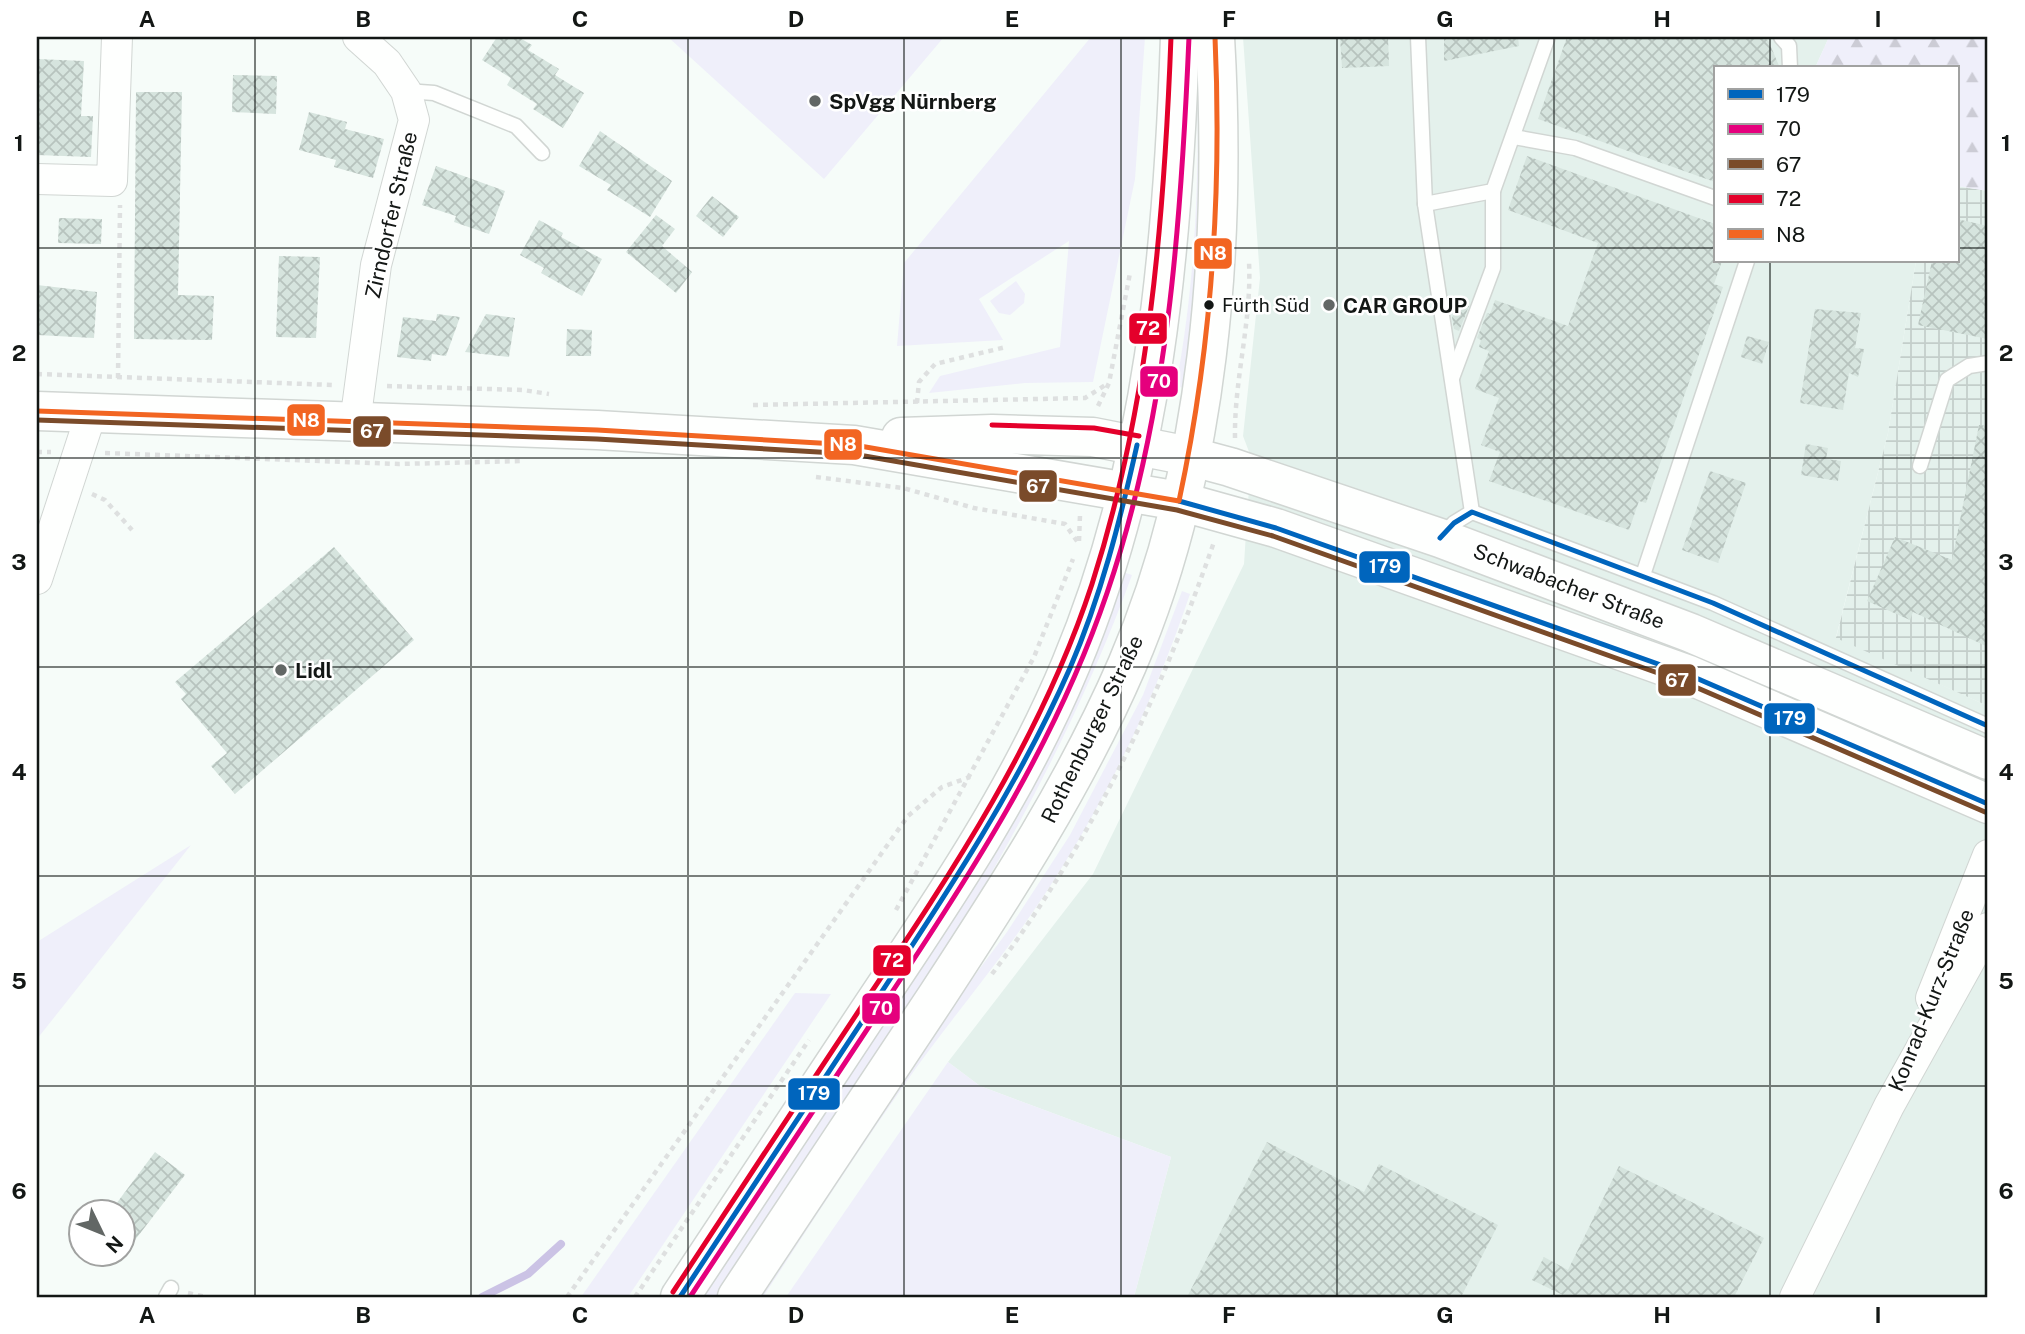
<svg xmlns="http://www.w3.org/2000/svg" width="2025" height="1334" font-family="'Public Sans',sans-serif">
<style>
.built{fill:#e4f1ec}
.industrial{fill:url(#industrial-grid)}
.green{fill:#efeffa}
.forest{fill:url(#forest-firs)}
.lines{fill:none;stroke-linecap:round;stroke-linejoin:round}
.stream{stroke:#cbc3e5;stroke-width:8}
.building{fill:url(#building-cross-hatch)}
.service-casing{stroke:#d1d6d3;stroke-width:17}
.minor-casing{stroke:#d1d6d3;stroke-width:32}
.secondary-casing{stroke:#d1d6d3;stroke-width:41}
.primary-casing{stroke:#d1d6d3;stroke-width:41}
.path{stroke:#dee0e0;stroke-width:4.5;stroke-dasharray:5 5;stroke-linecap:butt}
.service{stroke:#fefffe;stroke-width:14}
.minor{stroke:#fefffe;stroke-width:30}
.secondary{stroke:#fefffe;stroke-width:38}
.primary{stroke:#fefffe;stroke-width:38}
.bus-1-casing{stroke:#fff;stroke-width:10}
.bus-2-casing{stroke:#fff;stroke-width:10}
.bus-3-casing{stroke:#fff;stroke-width:10}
.bus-4-casing{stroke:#fff;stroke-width:10}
.bus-5-casing{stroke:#fff;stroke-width:10}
.bus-1{stroke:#0065bd;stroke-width:5}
.bus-2{stroke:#e5007d;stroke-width:5}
.bus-3{stroke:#7a4b2a;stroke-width:5}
.bus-4{stroke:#e4002b;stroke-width:5}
.bus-5{stroke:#f26522;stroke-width:5}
.grid{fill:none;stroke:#131715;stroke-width:2;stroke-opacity:0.55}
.poi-dot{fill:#626765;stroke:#fff;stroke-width:2.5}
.bus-dot{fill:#131715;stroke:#fff;stroke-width:2.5}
.labels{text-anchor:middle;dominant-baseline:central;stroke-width:5;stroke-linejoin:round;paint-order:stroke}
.bus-label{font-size:19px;fill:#131715;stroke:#fff;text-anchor:start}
.poi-label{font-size:21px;font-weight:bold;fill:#131715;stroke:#fff;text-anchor:start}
.street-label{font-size:21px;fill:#131715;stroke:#fff}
.line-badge{stroke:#fff;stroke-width:2.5}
.badge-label{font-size:19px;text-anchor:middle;font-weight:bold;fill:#fff}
.neatline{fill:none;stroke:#131715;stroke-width:2.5}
.grid-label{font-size:23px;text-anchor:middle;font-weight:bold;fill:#131715}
</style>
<defs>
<pattern id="industrial-grid" width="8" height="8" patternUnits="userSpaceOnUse" patternTransform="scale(1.75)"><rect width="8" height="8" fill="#e4f1ec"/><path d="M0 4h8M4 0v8" fill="none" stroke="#c3ceca"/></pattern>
<pattern id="forest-firs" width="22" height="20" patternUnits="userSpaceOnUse" patternTransform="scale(1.75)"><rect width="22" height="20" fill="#efeffa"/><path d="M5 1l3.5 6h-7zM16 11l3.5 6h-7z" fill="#ccccd5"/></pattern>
<pattern id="building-cross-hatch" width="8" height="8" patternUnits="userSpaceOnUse" patternTransform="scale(1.75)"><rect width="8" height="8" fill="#d6e4de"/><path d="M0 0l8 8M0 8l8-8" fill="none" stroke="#b7c3be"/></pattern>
</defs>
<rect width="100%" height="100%" fill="#f6fcf9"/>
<!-- built -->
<polygon class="built" points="1243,37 1829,37 1815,68 1715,68 1715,261 1916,261 1888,433 1836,637 1988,706 1988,1297 1134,1297 1171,1157 980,1086 948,1062 1093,874 1244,564 1251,457 1243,436 1260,278"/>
<!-- industrial -->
<polygon class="industrial" points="1957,186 1988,191 1988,706 1836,638 1888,433 1916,261 1957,261"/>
<!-- green -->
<g class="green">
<polygon points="668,37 944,37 824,179"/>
<polygon points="1091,37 1145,37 1135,179 1093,382 1025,383 929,393 940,376 1060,347 1069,241 979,299 1003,340 897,346 904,263"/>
<path d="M 1196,37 L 1206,198 L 1188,389 L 1176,386 C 1198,267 1200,158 1196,37 Z"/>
<polygon points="1016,281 1025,294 1024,303 1010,315 999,313 990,301"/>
<path d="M 1120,571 L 1132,575 C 1037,837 872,1066 721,1297 L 697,1297 Z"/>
<path d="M 1182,591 L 1190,594 C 1152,707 1098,818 1030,916 C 994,968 953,1017 916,1068 C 863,1143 813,1221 763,1297 L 754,1297 L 917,1053 L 1007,932 L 1070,835 L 1143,695 Z"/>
<polygon points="191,845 37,1039 37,942"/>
<polygon points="795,993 831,994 628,1297 581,1297"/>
<polygon points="948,1062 980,1086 1171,1157 1134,1297 786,1297"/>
</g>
<!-- forest -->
<polygon class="forest" points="1829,37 1988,37 1988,191 1957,186 1957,68 1815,68"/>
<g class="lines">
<!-- stream -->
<polyline class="stream" points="482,1297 528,1274 561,1244"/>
</g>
<!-- building -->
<g class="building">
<polygon points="497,37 518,37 532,45 528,50 559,69 555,75 584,93 563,128 533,109 537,104 507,85 511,78 482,60"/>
<polygon points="1340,37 1388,37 1389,66 1342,68"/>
<polygon points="1444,37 1518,37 1519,46 1444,61"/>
<polygon points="1567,37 1757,37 1768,40 1780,68 1715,68 1715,182 1538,119"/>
<polygon points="37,59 84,61 81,116 93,116 91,157 37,155"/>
<polygon points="233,75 277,76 276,114 232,112"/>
<polygon points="136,92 182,92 178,295 214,296 212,340 134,339"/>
<polygon points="309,112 347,122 345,129 384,139 373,178 334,167 336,160 299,150"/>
<polygon points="600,131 672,181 650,217 607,190 611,185 579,166"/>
<polygon points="1527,156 1715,224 1715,261 1722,261 1714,284 1723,287 1646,503 1639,501 1629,530 1489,481 1500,452 1481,445 1499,398 1475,389 1489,351 1479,347 1481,340 1477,338 1487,313 1490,314 1495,300 1568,326 1598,243 1508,210"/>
<polygon points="436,166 505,191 489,234 454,222 456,216 422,205"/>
<polygon points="712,196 739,217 723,237 696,216"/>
<polygon points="656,215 675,229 662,246 692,272 676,293 626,252"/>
<polygon points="59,218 102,219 101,244 58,243"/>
<polygon points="1957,219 1988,226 1988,339 1918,325 1932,261 1957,261"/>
<polygon points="539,220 563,233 561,237 602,259 582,296 541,273 544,268 520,255"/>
<polygon points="279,256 320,257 316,338 276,337"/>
<polygon points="37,285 97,292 94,338 37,335"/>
<polygon points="1458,302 1469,306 1459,331 1454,329 1452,317"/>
<polygon points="1815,309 1861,313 1855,348 1864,349 1858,377 1849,373 1843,410 1800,403"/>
<polygon points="437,314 460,317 446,356 432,354 431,361 397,357 403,317 436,321"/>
<polygon points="486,314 515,318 509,357 465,352"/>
<polygon points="567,329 592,330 591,356 566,356"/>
<polygon points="1747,336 1769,342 1762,364 1741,357"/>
<polygon points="1979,425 1988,426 1988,647 1913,612 1910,620 1867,601 1895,537 1952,560"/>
<polygon points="1806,444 1828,448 1826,459 1841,461 1838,481 1801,475"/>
<polygon points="1710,471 1746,483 1718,563 1682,550"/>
<polygon points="334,547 414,640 235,794 211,766 227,753 181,699 186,694 175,682"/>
<polygon points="1267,1142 1364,1192 1379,1164 1498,1225 1461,1297 1187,1297"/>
<polygon points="155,1152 185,1175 135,1240 122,1230 122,1212 110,1212"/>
<polygon points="1619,1166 1764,1238 1734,1297 1567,1297 1532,1280 1544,1257 1568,1270"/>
</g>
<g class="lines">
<defs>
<g id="service">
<polyline points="1418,37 1425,204 1472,512"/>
<polyline points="1781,37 1789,46 1790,68"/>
<polyline points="406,91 434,93 516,126 542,153"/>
<polyline points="1514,137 1575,148 1715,198"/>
<polyline points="1425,204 1493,191 1548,37"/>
<polyline points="1452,378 1493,268 1493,191"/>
<polyline points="1920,466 1947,380 1969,366 1988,363"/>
<polyline points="1442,536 1454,523 1472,512 1713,603 1988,726"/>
<polyline points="1643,575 1747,261"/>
<polyline points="166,1297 171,1288"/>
</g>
<g id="minor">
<polyline points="37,179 112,181 117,37"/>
<polyline points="355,423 376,265 414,120 406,91 387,63 358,37"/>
<polyline points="37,579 91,414"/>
<polyline points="1931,998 1988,855"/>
<polyline points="1795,1297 1889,1106 1988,928"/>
</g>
<g id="secondary">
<polyline points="37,411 597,430 854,445 1179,501 1276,528 1689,675 1988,804"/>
<polyline points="901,437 992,434 1093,437 1189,456 1230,467 1440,538 1691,633 1988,760"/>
</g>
<g id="primary">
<path d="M 680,1297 C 744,1200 808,1103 872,1007 C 946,897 1020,787 1071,664 C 1154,466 1173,249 1180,37"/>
<path d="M 737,1297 C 804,1197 870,1096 937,996 C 1007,889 1076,783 1127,665 C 1210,473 1227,243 1215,37"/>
</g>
</defs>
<!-- service casing -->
<use href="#service" class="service-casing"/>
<!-- minor casing -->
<use href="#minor" class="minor-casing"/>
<!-- secondary casing -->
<use href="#secondary" class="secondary-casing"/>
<!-- primary casing -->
<use href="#primary" class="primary-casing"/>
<!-- path -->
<g class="path">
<polyline points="37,374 333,385"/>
<polyline points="118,378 120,205"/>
<polyline points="387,386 523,390 549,394"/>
<polyline points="917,403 919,382 935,364 1006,347"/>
<polyline points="753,405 1085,398 1107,384"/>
<polyline points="1098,406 1109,383 1130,273"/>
<path d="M 1235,438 C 1234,379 1252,321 1249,262"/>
<polyline points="37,452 51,452"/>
<polyline points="105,453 399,464 523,461"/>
<polyline points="816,477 903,488 974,508 1065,524 1079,544"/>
<polyline points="92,494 105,500 132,530"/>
<polyline points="1079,541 1080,515"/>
<polyline points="896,910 1034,657 1073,559"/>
<path d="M 992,974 C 1091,843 1160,697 1214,542"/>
<polyline points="188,1293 206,1297"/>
<polyline points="567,1297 908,816 942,787 970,777"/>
<polyline points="635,1297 809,1040"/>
</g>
<!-- service -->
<use href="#service" class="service"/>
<!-- minor -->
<use href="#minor" class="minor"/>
<!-- secondary -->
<use href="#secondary" class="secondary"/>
<!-- primary -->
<use href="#primary" class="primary"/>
<defs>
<g id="bus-1">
<polyline points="1179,501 1276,528 1689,675 1988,804"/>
<polyline points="1440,538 1454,523 1472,512 1713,603 1988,726"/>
<path d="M 680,1297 C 743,1203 804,1108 867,1014 C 941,902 1016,791 1070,668 C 1101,596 1120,521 1137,445"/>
</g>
<path id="bus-2" d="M 690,1297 C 753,1202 815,1108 878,1013 C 968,879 1055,746 1107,593 C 1168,415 1181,224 1189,37"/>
<polyline id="bus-3" points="37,420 597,439 853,454 1177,510 1273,536 1686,683 1985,812"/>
<g id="bus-4">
<polyline points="992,425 1094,428 1139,436"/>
<path d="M 673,1292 C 736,1196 800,1099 864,1003 C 953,871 1042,737 1092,584 C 1149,407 1164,222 1171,37"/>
</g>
<path id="bus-5" d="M 37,411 L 597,430 L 854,445 L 1179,501 C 1212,347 1222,194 1215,37"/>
</defs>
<!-- bus-1 casing -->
<use href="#bus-1" class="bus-1-casing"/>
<!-- bus-2 casing -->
<use href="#bus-2" class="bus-2-casing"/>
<!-- bus-3 casing -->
<use href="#bus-3" class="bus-3-casing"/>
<!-- bus-4 casing -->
<use href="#bus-4" class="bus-4-casing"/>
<!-- bus-5 casing -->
<use href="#bus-5" class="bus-5-casing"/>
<!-- bus-1 -->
<use href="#bus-1" class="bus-1"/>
<!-- bus-2 -->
<use href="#bus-2" class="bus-2"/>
<!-- bus-3 -->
<use href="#bus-3" class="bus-3"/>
<!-- bus-4 -->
<use href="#bus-4" class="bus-4"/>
<!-- bus-5 -->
<use href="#bus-5" class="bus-5"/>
</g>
<!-- grid -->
<path class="grid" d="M 255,37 L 255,1297M 471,37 L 471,1297M 688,37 L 688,1297M 904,37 L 904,1297M 1121,37 L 1121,1297M 1337,37 L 1337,1297M 1554,37 L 1554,1297M 1770,37 L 1770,68M 37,248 L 1715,248M 1957,248 L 1988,248M 1770,261 L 1770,1297M 37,458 L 1988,458M 37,667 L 1988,667M 37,876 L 1988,876M 37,1086 L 1988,1086"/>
<!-- markers -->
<g class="poi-dot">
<circle cx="815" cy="101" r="7"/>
<circle cx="1329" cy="305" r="7"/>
<circle cx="281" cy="670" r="7"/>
</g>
<circle class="bus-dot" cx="1209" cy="305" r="6"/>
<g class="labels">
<!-- bus labels -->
<g class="bus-label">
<text x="1222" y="305">Fürth Süd</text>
</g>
<!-- poi labels -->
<g class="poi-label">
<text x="829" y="101">SpVgg Nürnberg</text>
<text x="1343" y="305">CAR GROUP</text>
<text x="295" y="670">Lidl</text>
</g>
<!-- street labels -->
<g class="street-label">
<text transform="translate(391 215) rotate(-77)">Zirndorfer Straße</text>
<text transform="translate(1569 586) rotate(21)">Schwabacher Straße</text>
<text transform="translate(1092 729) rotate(-64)">Rothenburger Straße</text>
<text transform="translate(1931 1000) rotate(-68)">Konrad-Kurz-Straße</text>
</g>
</g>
<g class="line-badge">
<rect x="1193" y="237" width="40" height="33" rx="7" fill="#f26522"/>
<rect x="1128" y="312" width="40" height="33" rx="7" fill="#e4002b"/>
<rect x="1139" y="365" width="40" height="33" rx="7" fill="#e5007d"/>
<rect x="286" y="403" width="40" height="34" rx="7" fill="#f26522"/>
<rect x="352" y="415" width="40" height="33" rx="7" fill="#7a4b2a"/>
<rect x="823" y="428" width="40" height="33" rx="7" fill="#f26522"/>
<rect x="1018" y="469" width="40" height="34" rx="7" fill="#7a4b2a"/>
<rect x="1358" y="550" width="53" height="34" rx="7" fill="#0065bd"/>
<rect x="1657" y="663" width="40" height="34" rx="7" fill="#7a4b2a"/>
<rect x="1763" y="702" width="53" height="33" rx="7" fill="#0065bd"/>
<rect x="872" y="944" width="40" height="33" rx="7" fill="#e4002b"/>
<rect x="861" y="992" width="40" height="33" rx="7" fill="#e5007d"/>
<rect x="787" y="1077" width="54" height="34" rx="7" fill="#0065bd"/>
</g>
<g class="badge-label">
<text x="1213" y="260">N8</text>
<text x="1148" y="335">72</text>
<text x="1159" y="388">70</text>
<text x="306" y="427">N8</text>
<text x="372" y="438">67</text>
<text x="843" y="451">N8</text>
<text x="1038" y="493">67</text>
<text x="1385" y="573">179</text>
<text x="1677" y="687">67</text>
<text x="1790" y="725">179</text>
<text x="892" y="967">72</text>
<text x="881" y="1015">70</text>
<text x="814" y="1100">179</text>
</g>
<!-- border -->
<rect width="2025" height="1334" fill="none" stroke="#ffffff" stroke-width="77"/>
<!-- legend -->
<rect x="1714" y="66" width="245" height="196" fill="#ffffff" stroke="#a1a2a1" stroke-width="2"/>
<rect x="1728" y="89" width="35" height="10" fill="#0065bd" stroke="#a1a2a1" stroke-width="2"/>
<text x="1776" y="102" font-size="21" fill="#131715">179</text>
<rect x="1728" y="124" width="35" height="10" fill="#e5007d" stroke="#a1a2a1" stroke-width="2"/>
<text x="1776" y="136" font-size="21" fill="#131715">70</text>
<rect x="1728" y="159" width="35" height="10" fill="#7a4b2a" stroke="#a1a2a1" stroke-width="2"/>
<text x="1776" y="172" font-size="21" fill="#131715">67</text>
<rect x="1728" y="194" width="35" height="10" fill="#e4002b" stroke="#a1a2a1" stroke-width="2"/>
<text x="1776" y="206" font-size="21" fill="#131715">72</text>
<rect x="1728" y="229" width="35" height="10" fill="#f26522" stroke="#a1a2a1" stroke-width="2"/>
<text x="1776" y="242" font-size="21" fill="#131715">N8</text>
<!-- north arrow -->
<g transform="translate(102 1233) rotate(133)"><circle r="33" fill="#ffffff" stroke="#a1a2a1" stroke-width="2"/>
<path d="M0-5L12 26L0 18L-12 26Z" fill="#626765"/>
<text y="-10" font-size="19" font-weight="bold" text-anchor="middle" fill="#131715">N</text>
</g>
<rect x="38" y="38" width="1948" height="1258" class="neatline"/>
<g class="grid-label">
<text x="147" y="27">A</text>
<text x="363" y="27">B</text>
<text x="580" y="27">C</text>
<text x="796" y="27">D</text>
<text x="1012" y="27">E</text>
<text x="1229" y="27">F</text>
<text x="1445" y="27">G</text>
<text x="1662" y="27">H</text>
<text x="1878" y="27">I</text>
<text x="19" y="151">1</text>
<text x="2006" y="151">1</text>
<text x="19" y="361">2</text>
<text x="2006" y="361">2</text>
<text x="19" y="570">3</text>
<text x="2006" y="570">3</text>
<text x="19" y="780">4</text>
<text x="2006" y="780">4</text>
<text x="19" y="989">5</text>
<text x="2006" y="989">5</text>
<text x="19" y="1199">6</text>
<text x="2006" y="1199">6</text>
<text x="147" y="1323">A</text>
<text x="363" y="1323">B</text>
<text x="580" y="1323">C</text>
<text x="796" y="1323">D</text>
<text x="1012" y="1323">E</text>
<text x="1229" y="1323">F</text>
<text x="1445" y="1323">G</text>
<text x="1662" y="1323">H</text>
<text x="1878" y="1323">I</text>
</g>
</svg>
